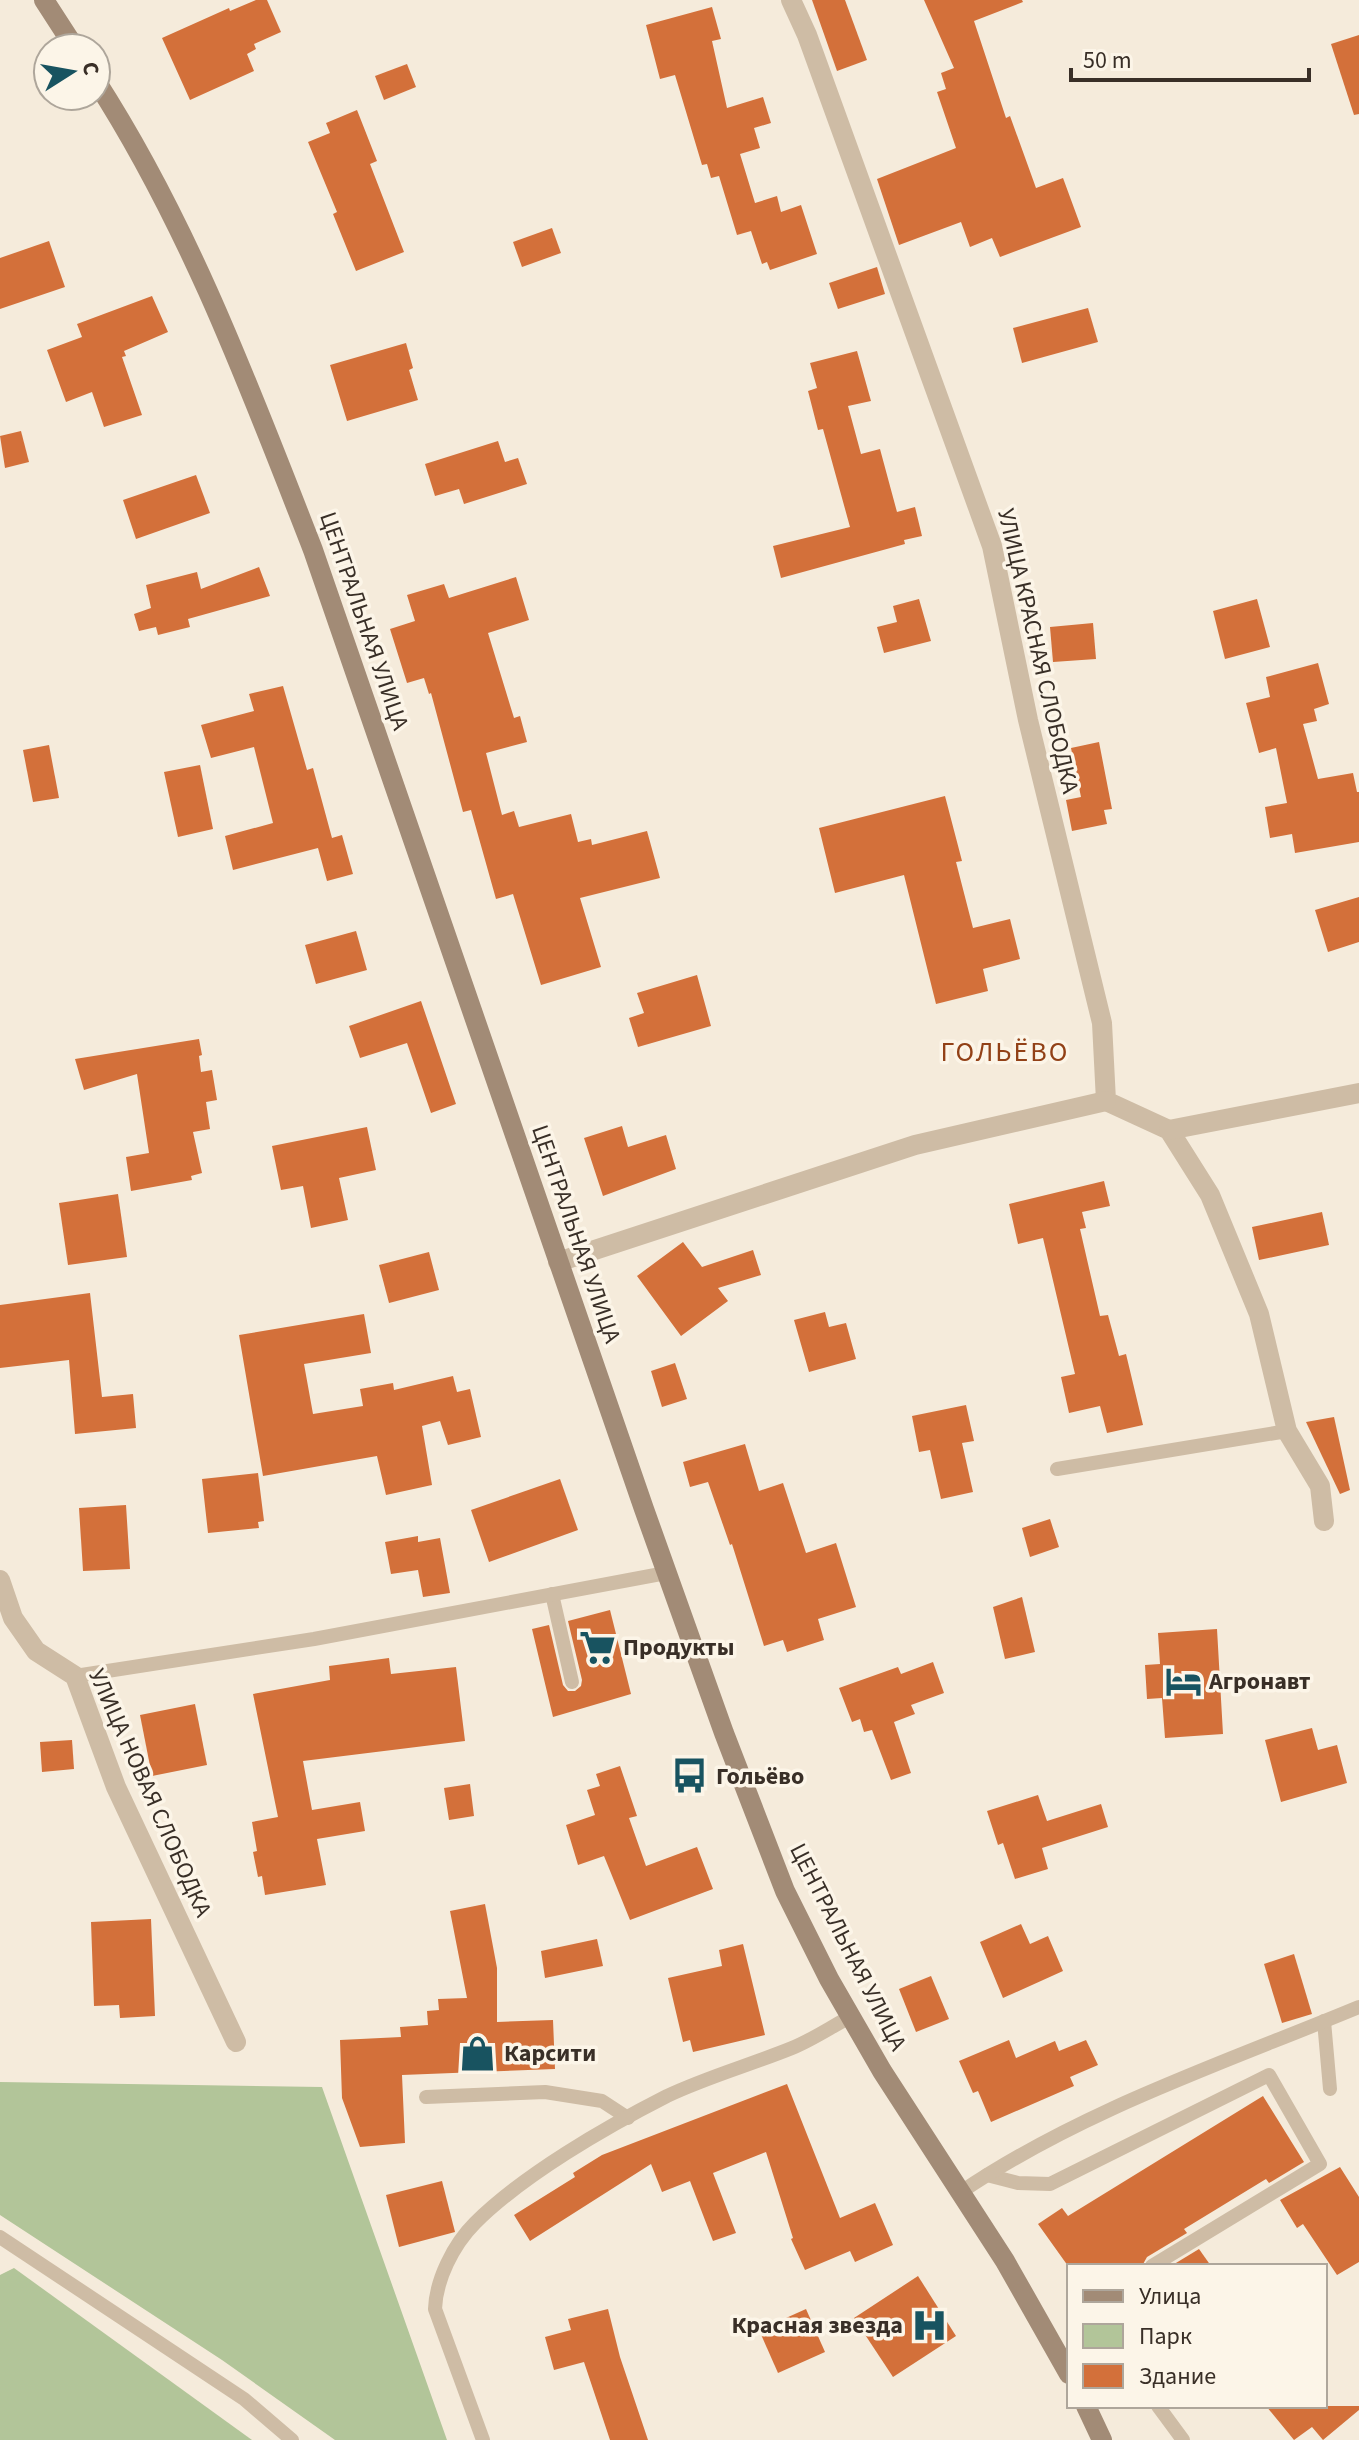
<svg xmlns="http://www.w3.org/2000/svg" width="1359" height="2440" font-family="'Source Sans 3',sans-serif">
<style>
.green{fill:#b2c599}
.building{fill:#d3703a}
.lines{fill:none;stroke-linecap:round;stroke-linejoin:round}
.service{stroke:#cebca5;stroke-width:14}
.minor{stroke:#cebca5;stroke-width:20}
.secondary{stroke:#a28b76;stroke-width:20}
.labels{text-anchor:middle;dominant-baseline:central;stroke-width:7;stroke-linejoin:round;paint-order:stroke}
.street-label{font-size:24px;fill:#392f27;stroke:#fcf5e8}
.poi-label{font-size:24px;font-weight:bold;fill:#392f27;stroke:#fcf5e8;text-anchor:start}
.quarter-label{font-size:28px;letter-spacing:2px;fill:#924117;stroke:#fcf5e8}
</style>
<rect width="100%" height="100%" fill="#f5ebdb"/>
<!-- green -->
<g class="green">
<polygon points="0,2082 322,2087 447,2440 335,2440 222,2360 0,2215"/>
<polygon points="14,2268 252,2440 0,2440 0,2275"/>
</g>
<!-- building -->
<g class="building">
<polygon points="256,0 267,0 281,32 254,44 256,49 247,54 254,71 190,100 162,38 229,8 230,11"/>
<polygon points="812,0 845,0 867,60 837,71"/>
<polygon points="924,0 1022,0 1023,2 974,21 1006,118 1010,116 1036,188 1063,178 1081,227 1000,257 992,238 970,247 961,222 899,245 877,179 956,148 937,92 946,89 941,73 954,68"/>
<polygon points="712,7 721,39 712,41 727,108 763,97 771,123 754,128 760,148 740,154 755,203 777,196 781,212 801,205 817,254 770,270 767,262 762,264 751,231 737,235 719,176 711,178 707,164 702,165 675,75 660,79 646,25"/>
<polygon points="1359,35 1359,114 1354,115 1331,44"/>
<polygon points="407,64 416,87 384,100 375,76"/>
<polygon points="357,110 377,161 370,164 404,252 356,271 333,214 337,212 308,142 330,133 326,123"/>
<polygon points="552,228 561,253 522,267 513,242"/>
<polygon points="49,241 65,287 0,309 0,258"/>
<polygon points="877,267 885,294 838,309 829,283"/>
<polygon points="152,296 168,332 124,351 126,356 122,357 142,415 104,427 92,392 66,402 47,350 82,337 77,324"/>
<polygon points="1088,308 1098,342 1022,363 1013,328"/>
<polygon points="406,343 413,368 409,370 418,400 347,421 330,365"/>
<polygon points="857,351 871,401 848,406 861,454 880,449 897,512 915,507 922,536 904,540 905,544 781,578 773,546 850,527 823,429 818,430 808,391 817,388 810,363"/>
<polygon points="21,431 29,462 5,468 0,436"/>
<polygon points="498,441 505,462 518,458 527,484 464,504 459,489 435,496 425,464"/>
<polygon points="196,475 210,513 136,539 123,500"/>
<polygon points="259,567 270,596 188,619 190,627 158,635 156,627 139,631 134,614 151,608 146,585 197,572 201,589"/>
<polygon points="516,577 529,620 488,633 514,718 520,716 527,742 486,753 502,815 514,811 519,827 571,814 578,842 591,839 592,845 647,831 660,878 580,898 601,967 541,985 513,894 496,899 471,810 463,812 431,693 429,694 424,678 407,683 390,629 415,621 407,595 444,584 449,598"/>
<polygon points="919,599 931,641 884,653 877,627 897,622 893,606"/>
<polygon points="1257,599 1270,647 1225,659 1213,611"/>
<polygon points="1093,623 1096,659 1053,662 1050,627"/>
<polygon points="1318,663 1329,704 1314,709 1317,721 1303,724 1318,779 1353,773 1357,792 1359,792 1359,842 1295,853 1292,834 1270,838 1265,807 1287,803 1276,748 1259,753 1246,703 1270,697 1266,677"/>
<polygon points="283,686 307,770 313,768 332,838 342,835 353,874 327,881 318,848 233,870 225,836 273,823 254,747 211,758 201,725 254,711 249,694"/>
<polygon points="1099,742 1112,809 1104,810 1107,824 1072,831 1066,800 1081,797 1071,748"/>
<polygon points="49,745 59,798 33,802 23,750"/>
<polygon points="200,765 213,829 178,837 164,772"/>
<polygon points="945,796 962,861 956,862 973,928 1010,919 1020,959 983,969 988,991 936,1004 904,875 835,893 819,828"/>
<polygon points="1359,897 1359,942 1328,952 1315,910"/>
<polygon points="356,931 367,970 316,984 305,945"/>
<polygon points="697,975 711,1026 638,1047 629,1018 644,1013 637,993"/>
<polygon points="421,1001 456,1104 431,1113 407,1043 360,1058 349,1026"/>
<polygon points="199,1039 202,1055 199,1056 201,1072 212,1070 217,1100 206,1102 210,1129 193,1132 202,1173 191,1176 192,1180 131,1191 126,1157 149,1153 137,1074 84,1090 75,1059"/>
<polygon points="622,1126 628,1147 666,1135 676,1169 603,1196 584,1138"/>
<polygon points="367,1127 376,1170 339,1178 348,1220 311,1228 303,1186 281,1190 272,1146"/>
<polygon points="1104,1181 1110,1206 1082,1212 1086,1228 1080,1229 1100,1316 1108,1315 1119,1356 1126,1354 1143,1425 1107,1433 1100,1406 1069,1413 1061,1377 1075,1374 1043,1238 1018,1244 1009,1204"/>
<polygon points="118,1194 127,1257 68,1265 59,1203"/>
<polygon points="1322,1212 1329,1245 1259,1260 1252,1227"/>
<polygon points="683,1242 702,1267 753,1250 761,1275 718,1288 728,1301 681,1336 637,1276"/>
<polygon points="429,1252 439,1290 389,1303 379,1265"/>
<polygon points="90,1293 102,1397 133,1394 136,1428 75,1434 69,1360 0,1368 0,1305"/>
<polygon points="825,1312 829,1327 846,1323 856,1359 809,1372 794,1320"/>
<polygon points="364,1314 371,1353 304,1364 313,1414 363,1406 360,1389 393,1383 394,1390 453,1376 457,1392 470,1389 481,1437 448,1445 440,1421 422,1426 432,1485 386,1495 377,1456 263,1476 239,1335"/>
<polygon points="675,1363 687,1399 662,1407 651,1371"/>
<polygon points="966,1405 974,1441 962,1443 973,1492 941,1499 930,1450 919,1452 912,1416"/>
<polygon points="1334,1417 1350,1490 1340,1494 1306,1422"/>
<polygon points="745,1444 759,1491 783,1483 806,1553 836,1543 856,1607 818,1619 824,1640 787,1652 783,1640 764,1646 732,1544 730,1545 708,1482 690,1487 683,1462"/>
<polygon points="258,1473 264,1521 258,1522 259,1528 208,1533 202,1479"/>
<polygon points="560,1479 578,1530 489,1562 471,1510"/>
<polygon points="126,1505 130,1569 83,1571 79,1508"/>
<polygon points="1050,1519 1059,1547 1030,1557 1022,1528"/>
<polygon points="418,1536 418,1542 440,1538 450,1593 423,1597 418,1570 391,1574 385,1542"/>
<polygon points="1022,1597 1035,1652 1005,1659 993,1607"/>
<polygon points="610,1610 631,1694 553,1717 532,1629 549,1625 563,1685 568,1691 575,1691 581,1686 582,1680 568,1621"/>
<polygon points="1217,1629 1223,1734 1165,1738 1162,1698 1147,1699 1145,1665 1160,1664 1158,1633"/>
<polygon points="389,1658 391,1674 456,1667 465,1741 303,1761 312,1810 360,1802 365,1831 317,1839 326,1885 265,1895 262,1876 258,1877 253,1852 257,1851 252,1822 278,1817 253,1694 330,1680 329,1666"/>
<polygon points="933,1662 944,1693 911,1705 915,1714 894,1722 911,1773 891,1780 872,1730 864,1732 860,1719 852,1722 839,1688 898,1667 901,1674"/>
<polygon points="195,1704 207,1765 152,1776 140,1715"/>
<polygon points="1312,1728 1318,1750 1337,1745 1347,1783 1281,1802 1265,1740"/>
<polygon points="72,1740 74,1769 42,1772 40,1742"/>
<polygon points="620,1766 637,1816 629,1818 646,1866 697,1847 713,1889 630,1920 604,1856 578,1865 566,1825 595,1815 587,1790 600,1786 596,1774"/>
<polygon points="470,1784 474,1816 449,1820 444,1788"/>
<polygon points="1038,1795 1047,1821 1101,1804 1108,1827 1042,1848 1048,1869 1015,1879 1003,1843 998,1845 987,1811"/>
<polygon points="485,1904 497,1968 497,2022 553,2020 555,2069 402,2075 405,2143 360,2147 342,2098 340,2040 401,2037 400,2027 428,2025 427,2011 439,2010 438,1999 467,1998 450,1911"/>
<polygon points="151,1919 155,2016 120,2018 119,2005 94,2006 91,1922"/>
<polygon points="1021,1924 1030,1944 1048,1936 1063,1971 1003,1998 980,1942"/>
<polygon points="597,1939 603,1966 545,1978 541,1951"/>
<polygon points="743,1944 765,2035 693,2052 690,2040 683,2042 668,1978 722,1966 719,1950"/>
<polygon points="1294,1954 1312,2014 1282,2023 1264,1964"/>
<polygon points="931,1976 949,2019 916,2032 899,1989"/>
<polygon points="1009,2040 1016,2058 1055,2041 1059,2051 1086,2040 1098,2065 1070,2077 1074,2086 991,2122 978,2091 973,2093 959,2061"/>
<polygon points="787,2084 840,2218 875,2203 893,2245 855,2262 850,2251 805,2270 791,2239 793,2238 766,2152 713,2173 736,2233 713,2241 690,2181 662,2192 651,2164 530,2241 514,2215 575,2177 573,2173 602,2155"/>
<polygon points="1263,2096 1304,2162 1269,2183 1266,2179 1184,2229 1187,2233 1147,2257 1142,2266 1068,2266 1038,2224 1062,2208 1068,2216"/>
<polygon points="1340,2167 1359,2197 1359,2262 1337,2275 1303,2224 1297,2228 1280,2200"/>
<polygon points="442,2181 455,2232 399,2247 386,2195"/>
<polygon points="1199,2249 1211,2266 1171,2266"/>
<polygon points="918,2276 956,2336 893,2377 854,2318"/>
<polygon points="608,2309 620,2357 648,2440 610,2440 584,2362 554,2370 545,2337 571,2330 568,2319"/>
<polygon points="806,2309 825,2352 778,2373 759,2330"/>
<polygon points="1266,2406 1359,2406 1359,2410 1323,2440 1312,2427 1294,2440"/>
</g>
<g class="lines">
<!-- service -->
<g class="service">
<polyline points="1057,1469 1287,1431"/>
<polyline points="552,1594 572,1682"/>
<polyline points="75,1676 314,1639 666,1573"/>
<polyline points="1324,2021 1330,2089"/>
<polyline points="426,2097 545,2092 602,2101 628,2118"/>
<polyline points="987,2175 1018,2183 1050,2184 1269,2075 1320,2164 1152,2266"/>
<path d="M 961,2192 C 1082,2110 1224,2063 1359,2007"/>
<polyline points="0,2237 244,2399 292,2440"/>
<polyline points="1158,2406 1183,2440"/>
<path d="M 483,2440 L 435,2309 C 436,2280 453,2245 475,2223 C 523,2175 606,2127 667,2096 C 707,2077 750,2065 792,2048 C 812,2040 831,2027 850,2017"/>
</g>
<!-- minor -->
<g class="minor">
<polyline points="791,0 807,35 992,546 1028,720 1102,1023 1106,1101 1169,1130 1210,1195 1259,1314 1287,1431 1320,1486 1324,1521"/>
<polyline points="1169,1130 1359,1093"/>
<polyline points="558,1262 915,1145 1106,1101"/>
<polyline points="0,1580 13,1618 36,1651 75,1676 116,1787 236,2042"/>
</g>
<!-- secondary -->
<g class="secondary">
<polyline points="44,0 75,48"/>
<path d="M 96,81 C 190,227 250,389 313,550 L 644,1509 L 724,1733 L 785,1891 L 829,1979 L 882,2071 L 1005,2261 L 1069,2374"/>
<polyline points="1086,2406 1102,2440"/>
</g>
</g>
<!-- icons -->
<defs>
<symbol id="supermarket-bare" viewBox="-9 -9 18 18"><path d="M-6-5.5h2.5l.6 2H6L4.5 2H-2.5L-4.4-4H-6ZM-1.5 3.2a1.3 1.3 0 1 0 .1 0ZM3 3.2a1.3 1.3 0 1 0 .1 0Z" fill="#185360" stroke="#fcf5e8" stroke-width="2.5" paint-order="stroke"/></symbol>
<symbol id="hotel-bare" viewBox="-9 -9 18 18"><path d="M-6-4.5h1.5V1H6V5H4.5V3h-9V5H-6ZM-4 0a1.8 1.8 0 1 1 3.6 0ZM.5 0V-2.5h3Q6-2.5 6 0Z" fill="#185360" stroke="#fcf5e8" stroke-width="2.5" paint-order="stroke"/></symbol>
<symbol id="bus-bare" viewBox="-9 -9 18 18"><path d="M-5-6H5V4H4V6H2V4H-2V6H-4V4H-5ZM-3.5-4V0h7V-4ZM-3.5 1.2v1.5H-2V1.2ZM2 1.2v1.5H3.5V1.2Z" fill="#185360" stroke="#fcf5e8" stroke-width="2.5" paint-order="stroke"/></symbol>
<symbol id="shop-bare" viewBox="-9 -9 18 18"><path d="M-5-2.5h2.3a2.7 3.5 0 0 1 5.4 0H5L5.5 6h-11ZM-1.5-2.5h3a1.5 2.3 0 0 0-3 0Z" fill="#185360" stroke="#fcf5e8" stroke-width="2.5" paint-order="stroke"/></symbol>
<symbol id="hospital-bare" viewBox="-9 -9 18 18"><path d="M-5-5h3v3.5h4V-5h3V5h-3V1.5h-4V5h-3Z" fill="#185360" stroke="#fcf5e8" stroke-width="2.5" paint-order="stroke"/></symbol>
</defs>
<g fill-rule="evenodd">
<use href="#supermarket-bare" x="572" y="1622" width="51" height="51"/>
<use href="#hotel-bare" x="1158" y="1656" width="51" height="51"/>
<use href="#bus-bare" x="664" y="1750" width="51" height="51"/>
<use href="#shop-bare" x="452" y="2028" width="51" height="51"/>
<use href="#hospital-bare" x="904" y="2300" width="51" height="51"/>
</g>
<g class="labels">
<!-- street labels -->
<g class="street-label">
<text transform="translate(364 621) rotate(71)">ЦЕНТРАЛЬНАЯ УЛИЦА</text>
<text transform="translate(1038 651) rotate(77)">УЛИЦА КРАСНАЯ СЛОБОДКА</text>
<text transform="translate(576 1234) rotate(71)">ЦЕНТРАЛЬНАЯ УЛИЦА</text>
<text transform="translate(150 1793) rotate(66)">УЛИЦА НОВАЯ СЛОБОДКА</text>
<text transform="translate(848 1947) rotate(63)">ЦЕНТРАЛЬНАЯ УЛИЦА</text>
</g>
<!-- poi labels -->
<g class="poi-label">
<text x="623" y="1647">Продукты</text>
<text x="1209" y="1681">Агронавт</text>
<text x="716" y="1776">Гольёво</text>
<text x="504" y="2053">Карсити</text>
<text x="903" y="2325" text-anchor="end">Красная звезда</text>
</g>
<!-- quarter labels -->
<g class="quarter-label">
<text x="1005" y="1052">ГОЛЬЁВО</text>
</g>
</g>
<!-- legend -->
<rect x="1067" y="2264" width="260" height="144" fill="#fcf5e8" stroke="#aea69b" stroke-width="2"/>
<rect x="1083" y="2290" width="40" height="12" fill="#a28b76" stroke="#aea69b" stroke-width="2"/>
<text x="1139" y="2304" font-size="24" fill="#392f27">Улица</text>
<rect x="1083" y="2324" width="40" height="24" fill="#b2c599" stroke="#aea69b" stroke-width="2"/>
<text x="1139" y="2344" font-size="24" fill="#392f27">Парк</text>
<rect x="1083" y="2364" width="40" height="24" fill="#d3703a" stroke="#aea69b" stroke-width="2"/>
<text x="1139" y="2384" font-size="24" fill="#392f27">Здание</text>
<!-- north arrow -->
<g transform="translate(72 72) rotate(79)"><circle r="38" fill="#fcf5e8" stroke="#aea69b" stroke-width="2"/>
<path d="M0-6L14 30L0 20L-14 30Z" fill="#185360"/>
<text y="-12" font-size="22" font-weight="bold" text-anchor="middle" fill="#392f27">С</text>
</g>
<!-- scale -->
<path d="M1071 68v12h238v-12" fill="none" stroke="#392f27" stroke-width="4"/>
<text x="1083" y="68" font-size="24" fill="#392f27" stroke="#fcf5e8" stroke-width="6" paint-order="stroke">50 m</text>
</svg>
